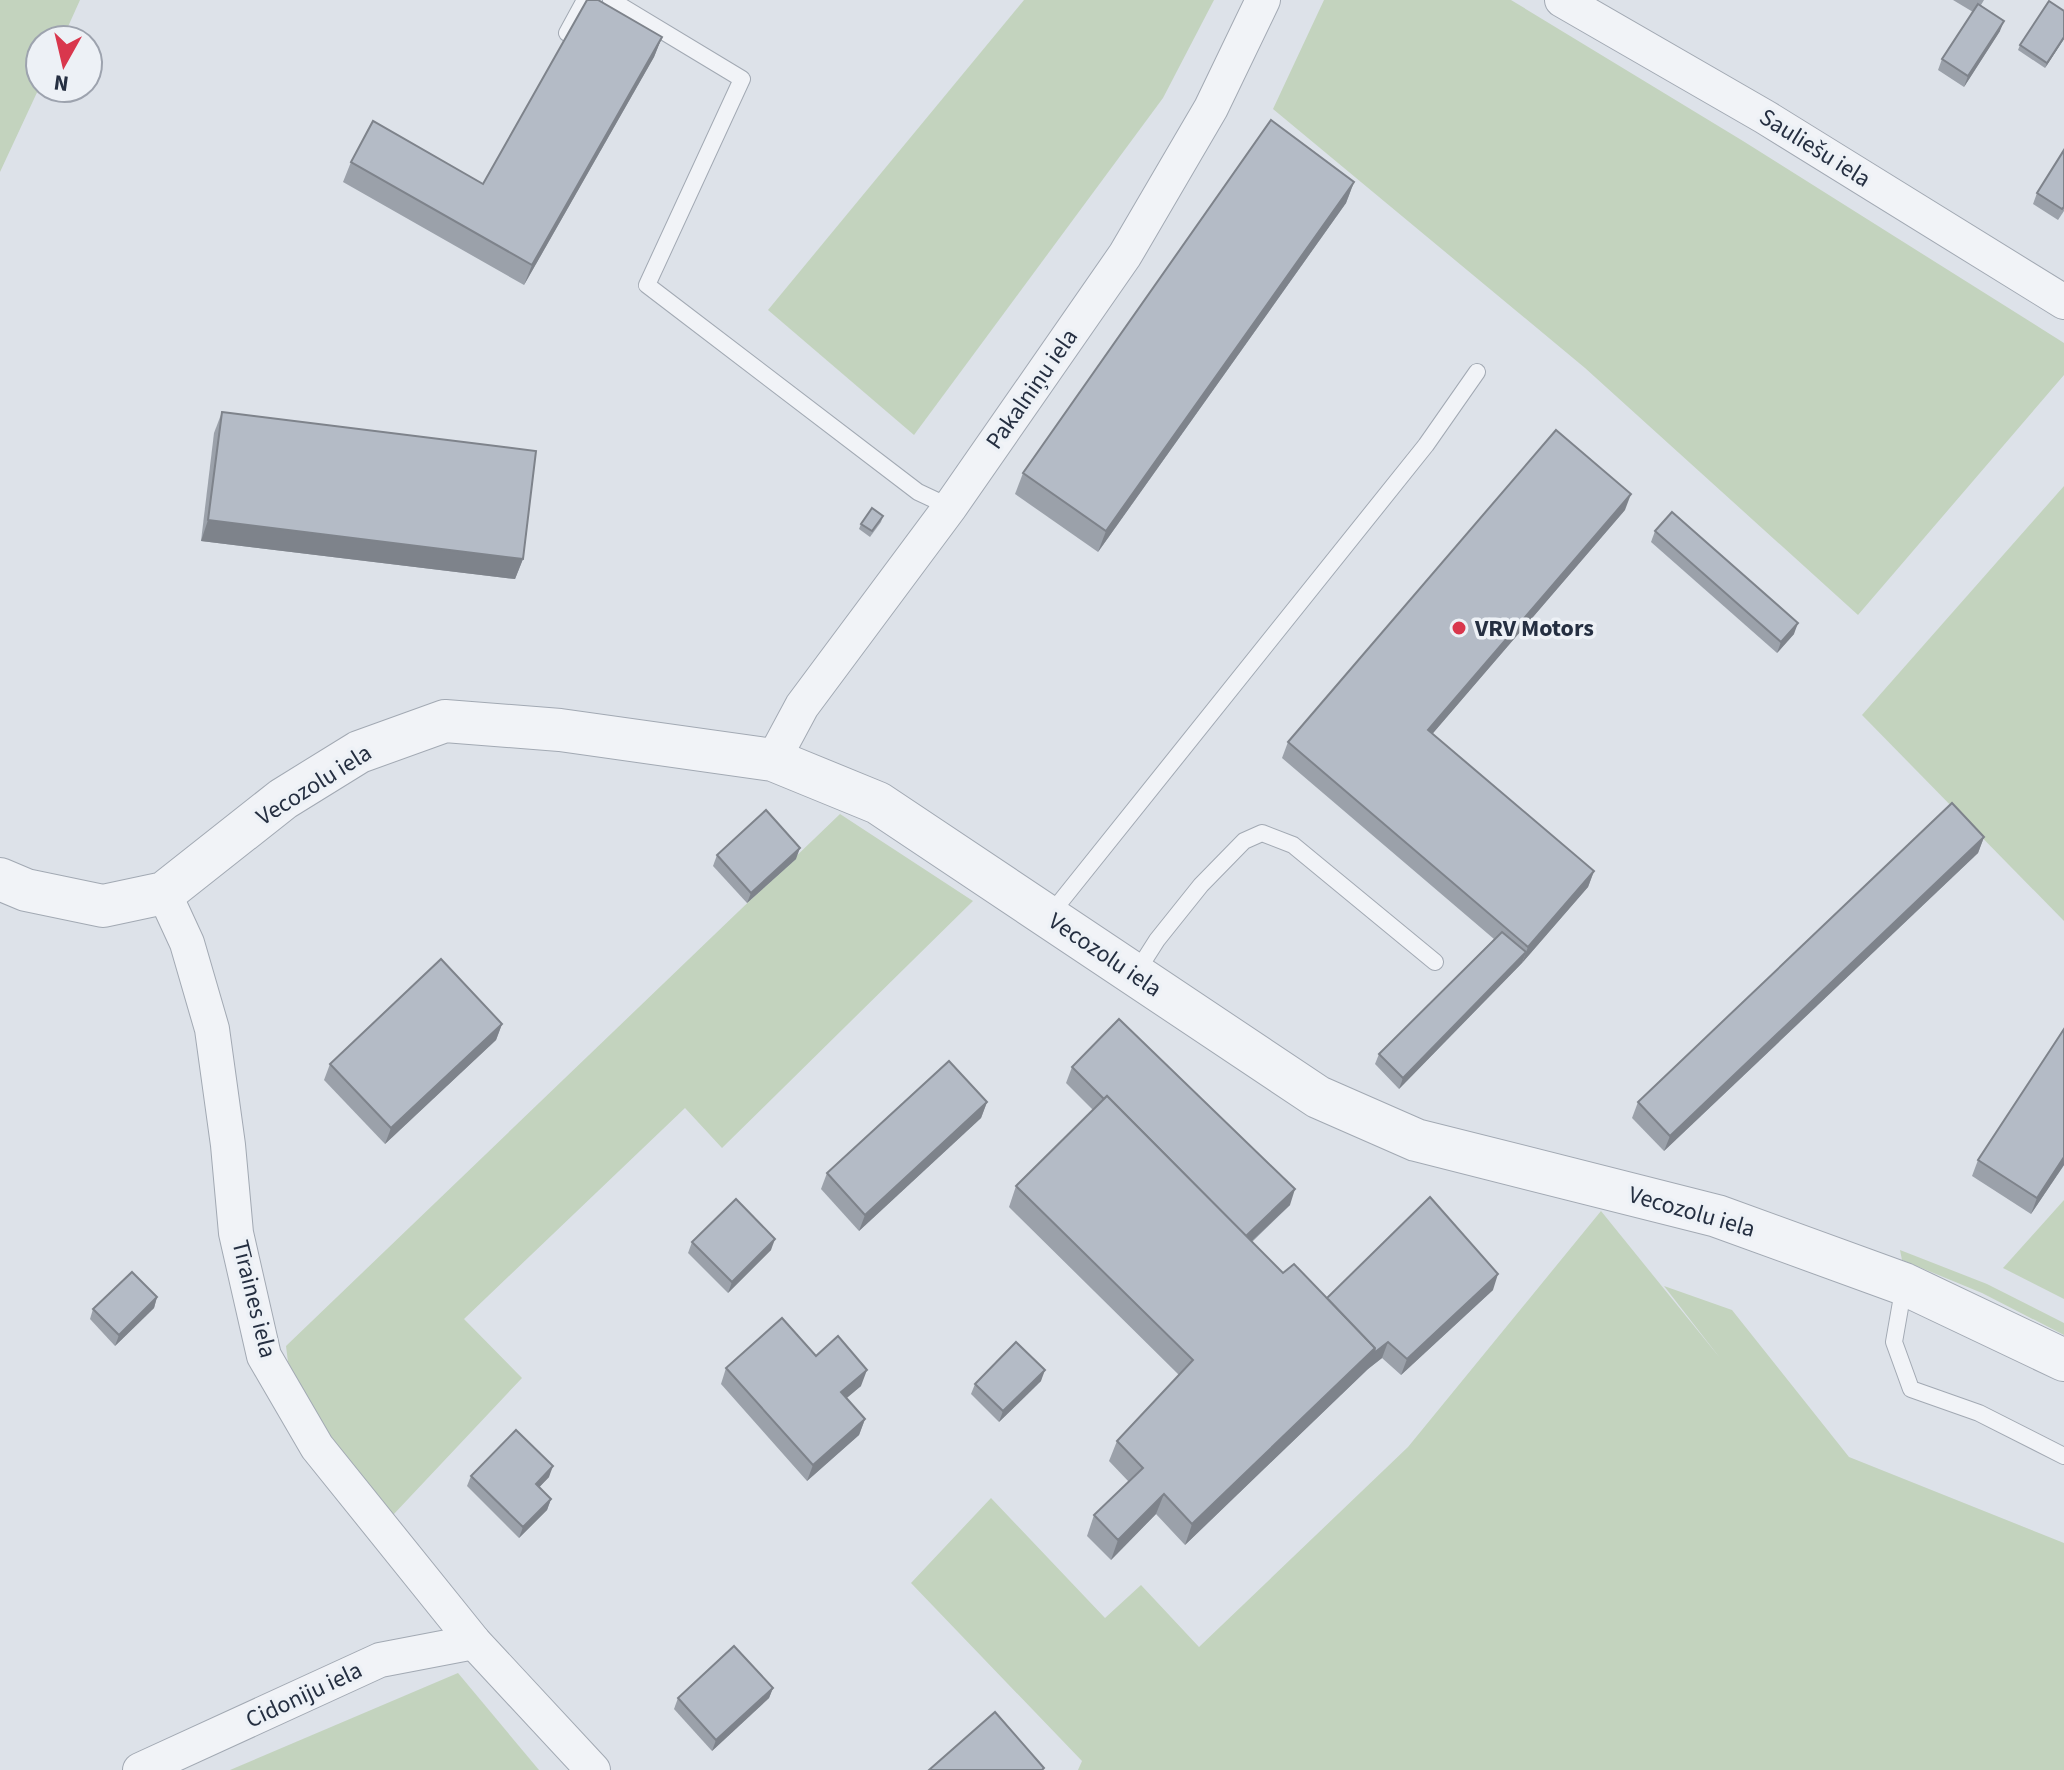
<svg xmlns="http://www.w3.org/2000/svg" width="2064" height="1770" font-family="'Source Sans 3',sans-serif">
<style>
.green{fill:#c3d3be}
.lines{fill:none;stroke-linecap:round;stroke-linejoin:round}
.service-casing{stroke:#a2a9b3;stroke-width:18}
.minor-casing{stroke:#a2a9b3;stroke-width:36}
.tertiary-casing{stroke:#a2a9b3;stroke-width:44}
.service{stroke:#f1f3f7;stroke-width:16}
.minor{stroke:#f1f3f7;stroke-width:34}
.tertiary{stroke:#f1f3f7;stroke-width:42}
.wall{fill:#9ba1aa}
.shaded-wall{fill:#7e838b}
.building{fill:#b4bbc6;stroke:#7e838b;stroke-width:2}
.poi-dot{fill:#d9374d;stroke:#edf1f6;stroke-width:3}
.labels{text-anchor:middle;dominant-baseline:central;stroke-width:7;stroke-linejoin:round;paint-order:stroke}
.street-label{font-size:24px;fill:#252f41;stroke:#edf1f6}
.poi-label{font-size:24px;font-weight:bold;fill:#252f41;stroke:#edf1f6;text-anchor:start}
</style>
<rect width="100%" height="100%" fill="#dde2e9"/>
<!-- green -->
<g class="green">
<polygon points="0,0 80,0 62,40 40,40 40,86 0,172"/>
<polygon points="1024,0 1214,0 1163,98 914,435 768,310"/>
<polygon points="1324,0 1511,0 1743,141 2064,343 2064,375 1858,615 1585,368 1273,109"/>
<polygon points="2064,486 2064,921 1862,715"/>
<polygon points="840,814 973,901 722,1148 685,1108 464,1319 522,1378 393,1515 326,1437 288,1362 286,1346"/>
<polygon points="2064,1200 2064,1299 2003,1268"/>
<polygon points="1601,1211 1720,1358 1664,1286 1732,1310 1849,1457 2064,1543 2064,1770 1078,1770 1082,1761 911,1583 991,1498 1105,1618 1141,1585 1199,1647 1408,1447"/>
<polygon points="1900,1250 1987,1284 2064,1323 2064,1335 1982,1293 1902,1260"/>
<polygon points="458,1673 539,1770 230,1770"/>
</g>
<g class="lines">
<defs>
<g id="service">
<polyline points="611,0 742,79 647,285 918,492 950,507"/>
<polyline points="567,33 585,0"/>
<polyline points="1049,916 1426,445 1477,372"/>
<polyline points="1136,973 1157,940 1201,885 1244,841 1262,833 1293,845 1435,962"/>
<polyline points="1904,1285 1894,1342 1911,1389 1979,1413 2064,1456"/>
</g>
<g id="minor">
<polyline points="1562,0 1765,117 2064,302"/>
<polyline points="773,760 802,706 950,507 1125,255 1211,108 1263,0"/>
<polyline points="164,893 187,943 212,1029 228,1145 236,1233 264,1356 317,1447 474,1642 593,1770"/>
<polyline points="140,1770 380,1660 474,1642"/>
</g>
<polyline id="tertiary" points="0,879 26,890 103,906 164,893 283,799 359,752 445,721 560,730 773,760 878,803 1318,1097 1416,1140 1717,1216 1904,1284 2064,1360"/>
</defs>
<!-- service casing -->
<use href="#service" class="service-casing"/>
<!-- minor casing -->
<use href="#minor" class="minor-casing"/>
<!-- tertiary casing -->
<use href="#tertiary" class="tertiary-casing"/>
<!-- service -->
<use href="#service" class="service"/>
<!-- minor -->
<use href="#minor" class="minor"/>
<!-- tertiary -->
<use href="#tertiary" class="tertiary"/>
</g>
<!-- wall -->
<g class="wall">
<polygon points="1953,0 1984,0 1981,5 2000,31 1964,87 1938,70 1942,59 1973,12"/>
<polygon points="662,37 654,57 524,285 343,182 351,162 483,184"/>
<polygon points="2064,39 2045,68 2018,50 2020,45"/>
<polygon points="2064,150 2064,211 2058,220 2033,204 2037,193"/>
<polygon points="1354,182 1346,203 1098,552 1015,494 1023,473"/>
<polygon points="222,412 523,559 515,579 201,541 214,433"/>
<polygon points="1625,510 1432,734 1594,871 1588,887 1522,963 1399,1089 1375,1064 1379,1054 1494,939 1282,758 1288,742"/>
<polygon points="883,516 881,522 870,537 859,529 861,524"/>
<polygon points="1655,531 1794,634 1777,653 1651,542"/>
<polygon points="1984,837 1978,853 1664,1151 1632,1118 1638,1102"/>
<polygon points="717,855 796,859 747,903 713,866"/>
<polygon points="502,1024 496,1040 385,1144 324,1080 330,1064"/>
<polygon points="1072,1067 1290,1205 1252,1242 1283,1273 1327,1298 1493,1290 1401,1375 1382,1358 1368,1369 1185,1545 1156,1514 1111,1560 1087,1536 1094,1515 1129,1482 1109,1461 1117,1441 1179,1375 1009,1207 1016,1186 1093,1110 1066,1083"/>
<polygon points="987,1102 981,1118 859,1231 821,1189 827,1173"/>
<polygon points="1978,1160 2064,1165 2031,1214 1972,1176"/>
<polygon points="692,1242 771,1250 728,1293 688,1253"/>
<polygon points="157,1297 154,1308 115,1346 90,1319 93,1309"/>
<polygon points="816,1356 861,1386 846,1398 865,1419 859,1435 807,1481 721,1384 726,1368"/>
<polygon points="1041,1381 999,1422 971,1394 975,1384"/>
<polygon points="471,1476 549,1477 539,1487 551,1499 547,1510 519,1538 467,1486"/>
<polygon points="773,1688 769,1698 712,1751 674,1709 678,1698"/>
</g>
<!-- shaded-wall -->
<g class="shaded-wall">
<polygon points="2004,21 2000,31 1964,87 1968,76"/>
<polygon points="662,37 654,57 524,285 532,265"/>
<polygon points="2064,37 2064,39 2045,68 2047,63"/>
<polygon points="1354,182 1346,203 1098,552 1106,531"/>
<polygon points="1631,494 1625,510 1422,746 1428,730"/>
<polygon points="208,520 523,559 515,579 201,541"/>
<polygon points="1798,623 1794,634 1777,653 1781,642"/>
<polygon points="1984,837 1978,853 1664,1151 1670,1136"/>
<polygon points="800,848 796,859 747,903 751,893"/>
<polygon points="1594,871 1588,887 1522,963 1528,947"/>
<polygon points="1526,952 1522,963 1399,1089 1403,1078"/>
<polygon points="502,1024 496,1040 385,1144 391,1128"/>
<polygon points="987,1102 981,1118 859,1231 865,1215"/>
<polygon points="2064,1157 2064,1165 2031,1214 2037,1198"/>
<polygon points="1295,1189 1290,1205 1238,1254 1244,1239"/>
<polygon points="775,1239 771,1250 728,1293 732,1282"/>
<polygon points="1498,1274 1493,1290 1401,1375 1407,1359"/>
<polygon points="157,1297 154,1308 115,1346 119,1335"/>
<polygon points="1388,1342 1382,1358 1368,1369 1185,1545 1192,1524 1375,1348"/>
<polygon points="867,1370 861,1386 835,1408 841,1392"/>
<polygon points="1045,1370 1041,1381 999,1422 1003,1411"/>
<polygon points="865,1419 859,1435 807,1481 813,1465"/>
<polygon points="553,1466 549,1477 532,1495 536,1484"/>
<polygon points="1164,1494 1156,1514 1111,1560 1118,1540"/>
<polygon points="551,1499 547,1510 519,1538 523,1527"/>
<polygon points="773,1688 769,1698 712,1751 716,1740"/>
</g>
<!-- building -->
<g class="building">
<polygon points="587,0 598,0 662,37 532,265 351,162 373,121 483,184"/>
<polygon points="2049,1 2064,11 2064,37 2047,63 2020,45"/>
<polygon points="1978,4 2004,21 1968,76 1942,59"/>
<polygon points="1271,120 1354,182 1106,531 1023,473"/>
<polygon points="2064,150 2064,207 2062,209 2037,193"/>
<polygon points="222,412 536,451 523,559 208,520"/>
<polygon points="1556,430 1631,494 1428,730 1594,871 1528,947 1288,742"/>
<polygon points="872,508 883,516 872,531 861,524"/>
<polygon points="1672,512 1798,623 1781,642 1655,531"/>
<polygon points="1952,803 1984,837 1670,1136 1638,1102"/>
<polygon points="766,810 800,848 751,893 717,855"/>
<polygon points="1502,932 1526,952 1403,1078 1379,1054"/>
<polygon points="441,959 502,1024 391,1128 330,1064"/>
<polygon points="1119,1019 1295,1189 1246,1236 1107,1096 1104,1099 1072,1067"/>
<polygon points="2064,1029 2064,1157 2037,1198 1978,1160"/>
<polygon points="949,1061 987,1102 865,1215 827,1173"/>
<polygon points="1107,1096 1283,1273 1294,1264 1375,1348 1192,1524 1164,1494 1118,1540 1094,1515 1143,1468 1117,1441 1193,1360 1016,1186"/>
<polygon points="1430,1197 1498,1274 1407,1359 1388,1342 1374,1353 1375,1348 1327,1298"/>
<polygon points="736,1199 775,1239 732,1282 692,1242"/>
<polygon points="132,1272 157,1297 119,1335 93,1309"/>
<polygon points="782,1318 816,1356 838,1336 867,1370 841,1392 865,1419 813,1465 726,1368"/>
<polygon points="1016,1342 1045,1370 1003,1411 975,1384"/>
<polygon points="516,1430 553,1466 536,1484 551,1499 523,1527 471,1476"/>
<polygon points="734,1646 773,1688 716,1740 678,1698"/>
<polygon points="995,1712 1044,1768 1042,1770 929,1770"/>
</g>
<!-- markers -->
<circle class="poi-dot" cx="1459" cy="628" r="8"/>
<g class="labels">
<!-- street labels -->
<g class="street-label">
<text transform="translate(1815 148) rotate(32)">Sauliešu iela</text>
<text transform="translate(1032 389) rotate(-55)">Pakalniņu iela</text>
<text transform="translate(314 785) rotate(-32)">Vecozolu iela</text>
<text transform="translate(1105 955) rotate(34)">Vecozolu iela</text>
<text transform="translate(1692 1212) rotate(16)">Vecozolu iela</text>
<text transform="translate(254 1299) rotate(76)">Tīraines iela</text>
<text transform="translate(304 1695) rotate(-25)">Cidoniju iela</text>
</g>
<!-- poi labels -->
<g class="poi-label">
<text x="1475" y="628">VRV Motors</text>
</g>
</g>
<!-- north arrow -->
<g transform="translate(64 64) rotate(188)"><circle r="38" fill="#edf1f6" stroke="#9da3ae" stroke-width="2"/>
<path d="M0-6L14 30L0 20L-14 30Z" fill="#d9374d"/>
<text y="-12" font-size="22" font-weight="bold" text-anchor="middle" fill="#252f41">N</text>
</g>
</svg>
